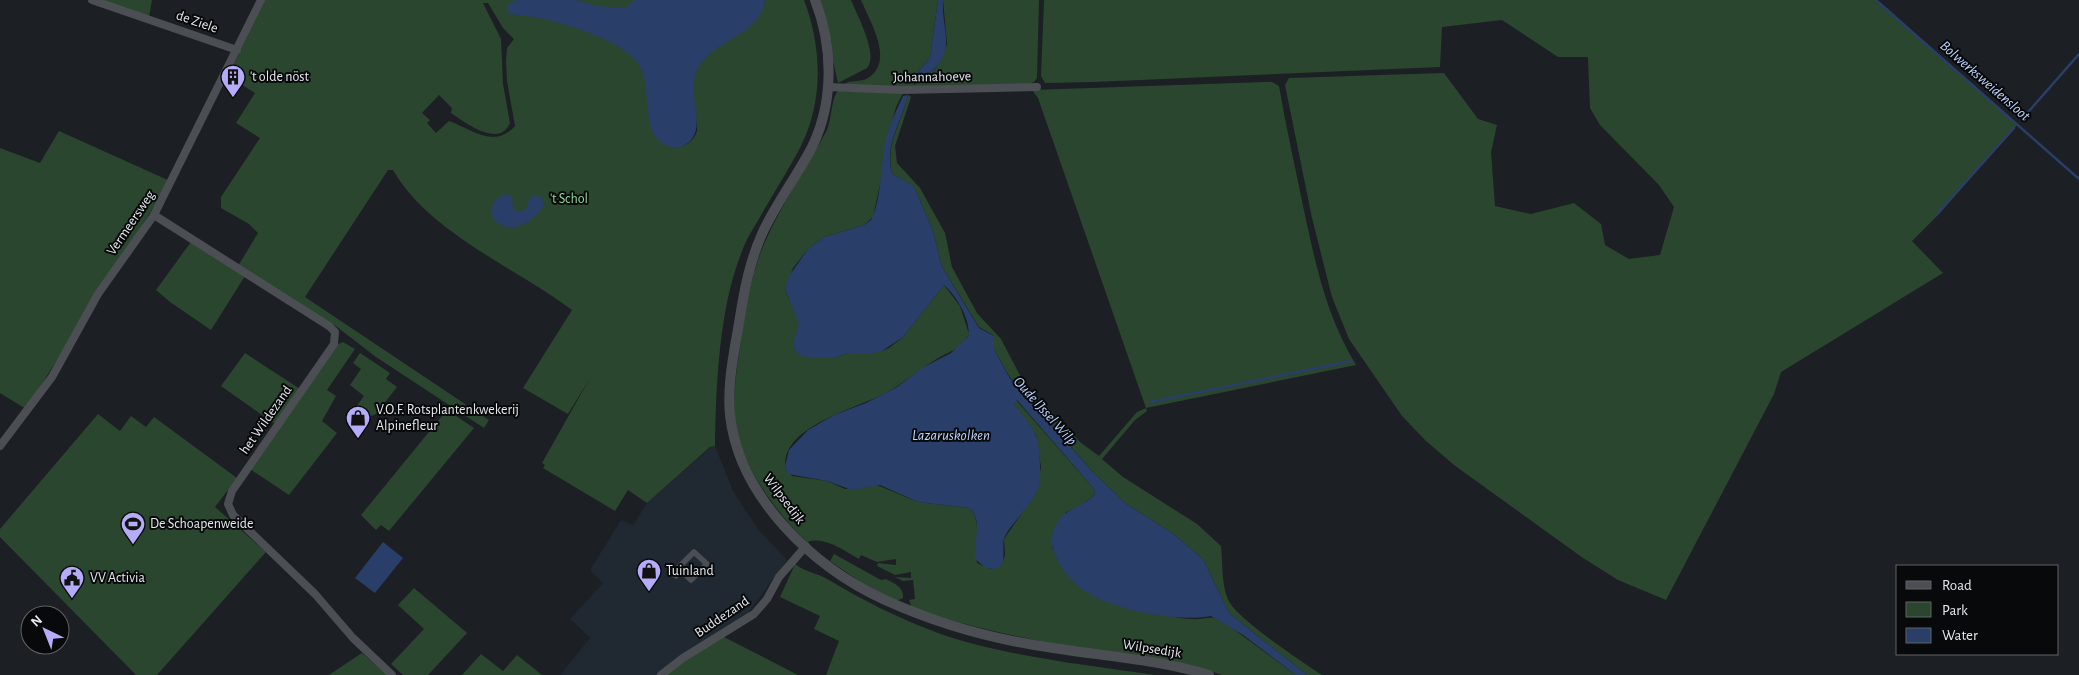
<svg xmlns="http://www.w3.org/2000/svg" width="2079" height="675" font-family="'Alegreya Sans',sans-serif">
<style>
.built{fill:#202831}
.green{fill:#2b462e;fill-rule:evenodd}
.water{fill:#293e68}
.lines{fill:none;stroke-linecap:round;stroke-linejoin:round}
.stream{stroke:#293e68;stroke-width:2.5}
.pedestrian{stroke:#4b4f54;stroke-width:5.5}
.minor{stroke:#4b4f54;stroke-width:8}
.secondary{stroke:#4b4f54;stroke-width:10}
.labels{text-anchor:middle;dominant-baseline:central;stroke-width:4;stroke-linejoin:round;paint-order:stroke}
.street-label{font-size:14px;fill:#e6e8ec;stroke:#08090b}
.poi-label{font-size:14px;fill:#e6e8ec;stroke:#08090b;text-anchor:start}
.park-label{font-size:14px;fill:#94d79c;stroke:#08090b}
.water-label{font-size:15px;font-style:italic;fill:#bdd3fe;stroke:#08090b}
</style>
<rect width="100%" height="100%" fill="#1c1f24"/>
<!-- built -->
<polygon class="built" points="715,446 734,493 758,529 787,560 746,616 658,675 560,675 590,638 570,619 603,583 590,570 621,520 633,525 647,503 711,447"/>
<!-- green -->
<g class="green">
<polygon points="97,0 152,0 149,17"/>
<path d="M 265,0 L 642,0 L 674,148 C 684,148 694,141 697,131 C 698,115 690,97 693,81 C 701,45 737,44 756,17 C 760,11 764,7 765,0 L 804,0 C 822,48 824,101 800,148 C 789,169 776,189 764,210 C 756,225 746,238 741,254 C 719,310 716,385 715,446 L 710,447 L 647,503 L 628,490 L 615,511 L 543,468 L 545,465 L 542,463 L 590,378 L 568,414 L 523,388 L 572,310 C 515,267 429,233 393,170 L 388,170 L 305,297 L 489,420 L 484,428 L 376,357 L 337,327 L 238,266 L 258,233 L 249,224 L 221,208 L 221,197 L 260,138 L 236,123 L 255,93 L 228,76 ZM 483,3 L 488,3 L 503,28 L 514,39 L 507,48 L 506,61 L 507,81 L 515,126 C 495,149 473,130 449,121 L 436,133 L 427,123 L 430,120 L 422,113 L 439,95 L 452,108 L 451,113 C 465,122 499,149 510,123 L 503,84 L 501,39 Z"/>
<path d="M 819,0 L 851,0 C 857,15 879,55 867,68 L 838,83 Z"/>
<path d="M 861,0 L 938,0 L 930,58 L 914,76 L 914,85 L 936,68 L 947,44 L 943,0 L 1039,0 L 1037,78 L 1034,82 L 1028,84 L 903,88 L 843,85 C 849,79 860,83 868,78 C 895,61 870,22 861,0 Z"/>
<polygon points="1044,0 1877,0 2017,125 1940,213 1912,241 1943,273 1781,372 1774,394 1666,600 1618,580 1583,558 1454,465 1425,440 1402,416 1349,339 1332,297 1312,218 1285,85 1289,78 1444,73 1478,119 1497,125 1491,152 1495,206 1531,214 1574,203 1601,224 1605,245 1629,259 1660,255 1674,207 1659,185 1600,125 1590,108 1588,57 1558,57 1502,20 1442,27 1440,67 1094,82 1045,83 1041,76"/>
<path d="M 1265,82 L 1272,82 L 1279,86 C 1286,127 1295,166 1303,206 C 1316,265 1325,313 1356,365 L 1146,408 L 1147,411 L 1135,420 L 1102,459 L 1123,477 L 1197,524 L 1221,546 C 1223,563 1221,588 1230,603 C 1242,622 1301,661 1322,675 L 1307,675 L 1229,613 L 1203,559 L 1172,533 L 1125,503 L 1092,471 L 1009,376 L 994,349 L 993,335 L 979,327 L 942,267 L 933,231 L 915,189 L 911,185 L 892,174 C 885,143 902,123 908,95 L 911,97 L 895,146 L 897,163 L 920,188 L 945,233 L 952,267 L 977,313 L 1001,339 L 1023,381 L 1080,442 L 1099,456 L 1137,412 L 1146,408 L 1038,98 L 1032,90 Z"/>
<path d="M 838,91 L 903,93 L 896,107 L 883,157 L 882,175 L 873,217 L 864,225 L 824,237 L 808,249 L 793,268 L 785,289 C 788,301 799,312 799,324 C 800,336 787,343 799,354 L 834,358 L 847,353 L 882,351 L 889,348 L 903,337 L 944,285 L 960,306 L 969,334 C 964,347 951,351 940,357 C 921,368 904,383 886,393 C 858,408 777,427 786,470 L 792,476 L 827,481 L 845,489 L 877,485 L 918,502 L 969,508 C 983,519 974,547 977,563 L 991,569 L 1001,565 L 1005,556 L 1004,539 L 1036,493 L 1041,467 L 1036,435 L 1014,405 L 1016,400 L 1094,489 L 1095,494 C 1087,502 1077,508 1066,512 L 1052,547 C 1068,594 1116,607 1161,614 C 1170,616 1181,619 1191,619 C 1203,620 1210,615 1221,620 L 1296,675 L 1222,675 L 1204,669 C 1106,652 1007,640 912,608 L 909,600 L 915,599 L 913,580 L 903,581 L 895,577 L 911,578 L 911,572 L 895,575 L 877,566 L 878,563 L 896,565 L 896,559 L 877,562 L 861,555 L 859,559 C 844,551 825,536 807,542 C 775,511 741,466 735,420 C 732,392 738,362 742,333 C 747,302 752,271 765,242 C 782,203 807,168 827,130 C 832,118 831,99 838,91 Z"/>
<polygon points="59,131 170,181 26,409 0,393 0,148 40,163"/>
<polygon points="191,242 245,276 211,330 170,302 156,290"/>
<polygon points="343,342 355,349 327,390 336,396 322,421 337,433 289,495 250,469 336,345"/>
<polygon points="245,353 300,389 275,424 221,386"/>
<polygon points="360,353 390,373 386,379 397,387 376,414 369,417 356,407 364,396 350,385 361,369 353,363"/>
<polygon points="447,410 474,428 389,531 381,525 376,530 361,515"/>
<polygon points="98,414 120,431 131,416 146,427 154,417 237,478 215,507 266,552 157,675 136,675 0,537 0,529"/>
<path d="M 834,554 L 881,580 L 886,579 C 895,584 904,587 903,598 L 896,601 L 862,583 L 830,561 Z"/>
<path d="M 795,564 C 805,572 818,573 829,580 C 864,601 900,619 938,633 C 1003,656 1086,665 1155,675 L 826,675 L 839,641 L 814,629 L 820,616 L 780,597 Z"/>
<polygon points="414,588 467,633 428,675 403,675 391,664 424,629 398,605"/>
<polygon points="722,636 798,675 665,675"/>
<polygon points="362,653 387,675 329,675"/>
<polygon points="481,654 503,671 517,655 542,675 462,675"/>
</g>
<!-- water -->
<g class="water">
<path d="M 517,0 L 576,0 L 596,6 L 621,8 L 627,7 L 634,0 L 765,0 C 760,37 714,38 697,70 C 684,96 714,135 679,148 C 632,146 658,86 636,61 C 618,39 562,22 534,17 C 526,16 516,16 508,13 L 507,7 L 511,2 Z"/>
<path d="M 938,0 L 943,0 C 941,30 958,50 929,74 C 924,78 918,83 912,84 L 910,81 L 930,58 Z"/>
<path d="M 908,95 C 902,122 884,144 892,174 L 912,185 L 915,189 L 933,231 L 942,267 L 979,328 L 994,336 L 994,349 L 1009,377 L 1092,471 L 1125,503 L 1172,533 L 1203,559 L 1229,613 L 1307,675 L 1296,675 L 1243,635 L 1211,616 C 1179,623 1105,609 1079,587 C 1071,580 1064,572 1059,563 C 1052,551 1049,540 1055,527 C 1062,508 1083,508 1095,494 L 1094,489 L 1017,400 L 1014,405 C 1020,411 1034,429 1036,436 C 1040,446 1042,480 1038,489 C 1030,507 1014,520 1005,536 C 999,548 1013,573 986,568 L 975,559 C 973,544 984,520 969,508 L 918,502 L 880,485 L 852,490 L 827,481 L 788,474 L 785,467 L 789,450 L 808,430 L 834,415 L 866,403 L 897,387 L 922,368 L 951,353 L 968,337 C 972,321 956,295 944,285 L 903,337 L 882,351 L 868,354 L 847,353 L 834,358 L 814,358 L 802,356 L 796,352 L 793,344 L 799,324 L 785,289 L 789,276 L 808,249 L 824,237 L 864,225 L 871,220 C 881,203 881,163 885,143 C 889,126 896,111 903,96 Z"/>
<path d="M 506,194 L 512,197 L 513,208 L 518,212 L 526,209 L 530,198 L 535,195 L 543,199 L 544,205 C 535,222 508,238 493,218 C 489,206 494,197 506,194 Z"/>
<polygon points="383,542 403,558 375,593 355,578"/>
</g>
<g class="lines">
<!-- stream -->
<g class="stream">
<polyline points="1876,0 2079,179"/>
<polyline points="2023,118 2079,54"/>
<polyline points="1937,214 2014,128"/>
<polyline points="1151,402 1351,361"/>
</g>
<!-- pedestrian -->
<polygon class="pedestrian" points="694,552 707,564 691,580 681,570 676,576 673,573"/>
<!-- minor -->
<g class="minor">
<polyline points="92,0 237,50"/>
<polyline points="828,87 902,90 1037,87"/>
<polyline points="154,215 329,326 335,332 334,344 232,491 228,504 233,515 315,594 353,638 392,675"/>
<polyline points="0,446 52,377 98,294 154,215 261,0"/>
<polyline points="661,675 683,658 754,614 767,599 779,577 806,546"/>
</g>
<!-- secondary -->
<path class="secondary" d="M 815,0 C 833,46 834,100 813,145 C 798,175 776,203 762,234 C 749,263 744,292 739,323 C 734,353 727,384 730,415 C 739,497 813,567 885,600 C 936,623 992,639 1047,647 C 1101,656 1157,659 1209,675"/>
</g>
<!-- icons -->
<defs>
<symbol id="building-pin" viewBox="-11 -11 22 30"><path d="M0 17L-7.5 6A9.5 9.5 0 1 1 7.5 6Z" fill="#b4acf9" stroke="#08090b"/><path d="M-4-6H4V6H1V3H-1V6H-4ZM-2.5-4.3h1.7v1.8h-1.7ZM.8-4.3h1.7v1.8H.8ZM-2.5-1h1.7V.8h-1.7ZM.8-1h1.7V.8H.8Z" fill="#111"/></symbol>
<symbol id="shop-pin" viewBox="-11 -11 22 30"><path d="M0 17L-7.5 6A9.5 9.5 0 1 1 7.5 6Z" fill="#b4acf9" stroke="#08090b"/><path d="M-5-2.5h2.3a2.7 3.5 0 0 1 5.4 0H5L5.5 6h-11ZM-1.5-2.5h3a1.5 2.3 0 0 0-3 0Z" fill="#111"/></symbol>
<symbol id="stadium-pin" viewBox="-11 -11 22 30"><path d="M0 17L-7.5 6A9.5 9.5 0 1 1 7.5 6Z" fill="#b4acf9" stroke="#08090b"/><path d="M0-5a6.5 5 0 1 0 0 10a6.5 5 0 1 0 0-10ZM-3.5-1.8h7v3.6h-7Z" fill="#111"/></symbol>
<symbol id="civic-pin" viewBox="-11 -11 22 30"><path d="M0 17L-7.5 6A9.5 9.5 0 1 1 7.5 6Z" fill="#b4acf9" stroke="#08090b"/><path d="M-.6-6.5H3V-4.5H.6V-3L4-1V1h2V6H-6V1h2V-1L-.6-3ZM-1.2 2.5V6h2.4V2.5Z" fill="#111"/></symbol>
</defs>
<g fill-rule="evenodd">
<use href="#building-pin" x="219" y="63" width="28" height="38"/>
<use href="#shop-pin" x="344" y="404" width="28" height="38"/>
<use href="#stadium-pin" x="119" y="510" width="28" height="38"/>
<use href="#shop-pin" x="635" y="557" width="28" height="38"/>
<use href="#civic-pin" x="58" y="564" width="28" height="38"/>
</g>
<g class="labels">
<!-- street labels -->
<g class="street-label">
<text transform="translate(197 22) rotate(19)">de Ziele</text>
<text transform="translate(932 77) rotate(-1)">Johannahoeve</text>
<text transform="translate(131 223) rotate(-56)">Vermeersweg</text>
<text transform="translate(266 420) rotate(-55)">het Wildezand</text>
<text transform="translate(784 499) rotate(53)">Wilpsedijk</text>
<text transform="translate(722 617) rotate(-34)">Buddezand</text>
<text transform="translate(1152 649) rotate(9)">Wilpsedijk</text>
</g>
<!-- poi labels -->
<g class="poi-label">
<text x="250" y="77">'t olde nöst</text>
<text x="376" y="410">V.O.F. Rotsplantenkwekerij<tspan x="376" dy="16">Alpinefleur</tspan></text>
<text x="150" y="524">De Schoapenweide</text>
<text x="666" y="571">Tuinland</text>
<text x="90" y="578">VV Activia</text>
</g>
<!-- park labels -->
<g class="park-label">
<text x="569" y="199">'t Schol</text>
</g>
<!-- water labels -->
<g class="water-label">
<text transform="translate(1985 81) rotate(41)">Bolwerksweidensloot</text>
<text transform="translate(1045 411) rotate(48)">Oude IJssel Wilp</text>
<text x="951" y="435">Lazaruskolken</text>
</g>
</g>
<!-- legend -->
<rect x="1896" y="565" width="162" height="90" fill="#08090b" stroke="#616265"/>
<rect x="1906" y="581" width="25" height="8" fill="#4b4f54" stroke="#616265"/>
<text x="1942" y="590" font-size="15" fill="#e6e8ec">Road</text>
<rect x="1906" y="602" width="25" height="15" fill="#2b462e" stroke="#616265"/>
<text x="1942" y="615" font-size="15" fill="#e6e8ec">Park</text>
<rect x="1906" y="628" width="25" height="15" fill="#293e68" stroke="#616265"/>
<text x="1942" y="640" font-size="15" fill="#e6e8ec">Water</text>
<!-- north arrow -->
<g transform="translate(45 630) rotate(317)"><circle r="24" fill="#08090b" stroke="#616265"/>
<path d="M0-4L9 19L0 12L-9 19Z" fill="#b4acf9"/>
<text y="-8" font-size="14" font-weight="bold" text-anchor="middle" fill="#e6e8ec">N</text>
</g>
</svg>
